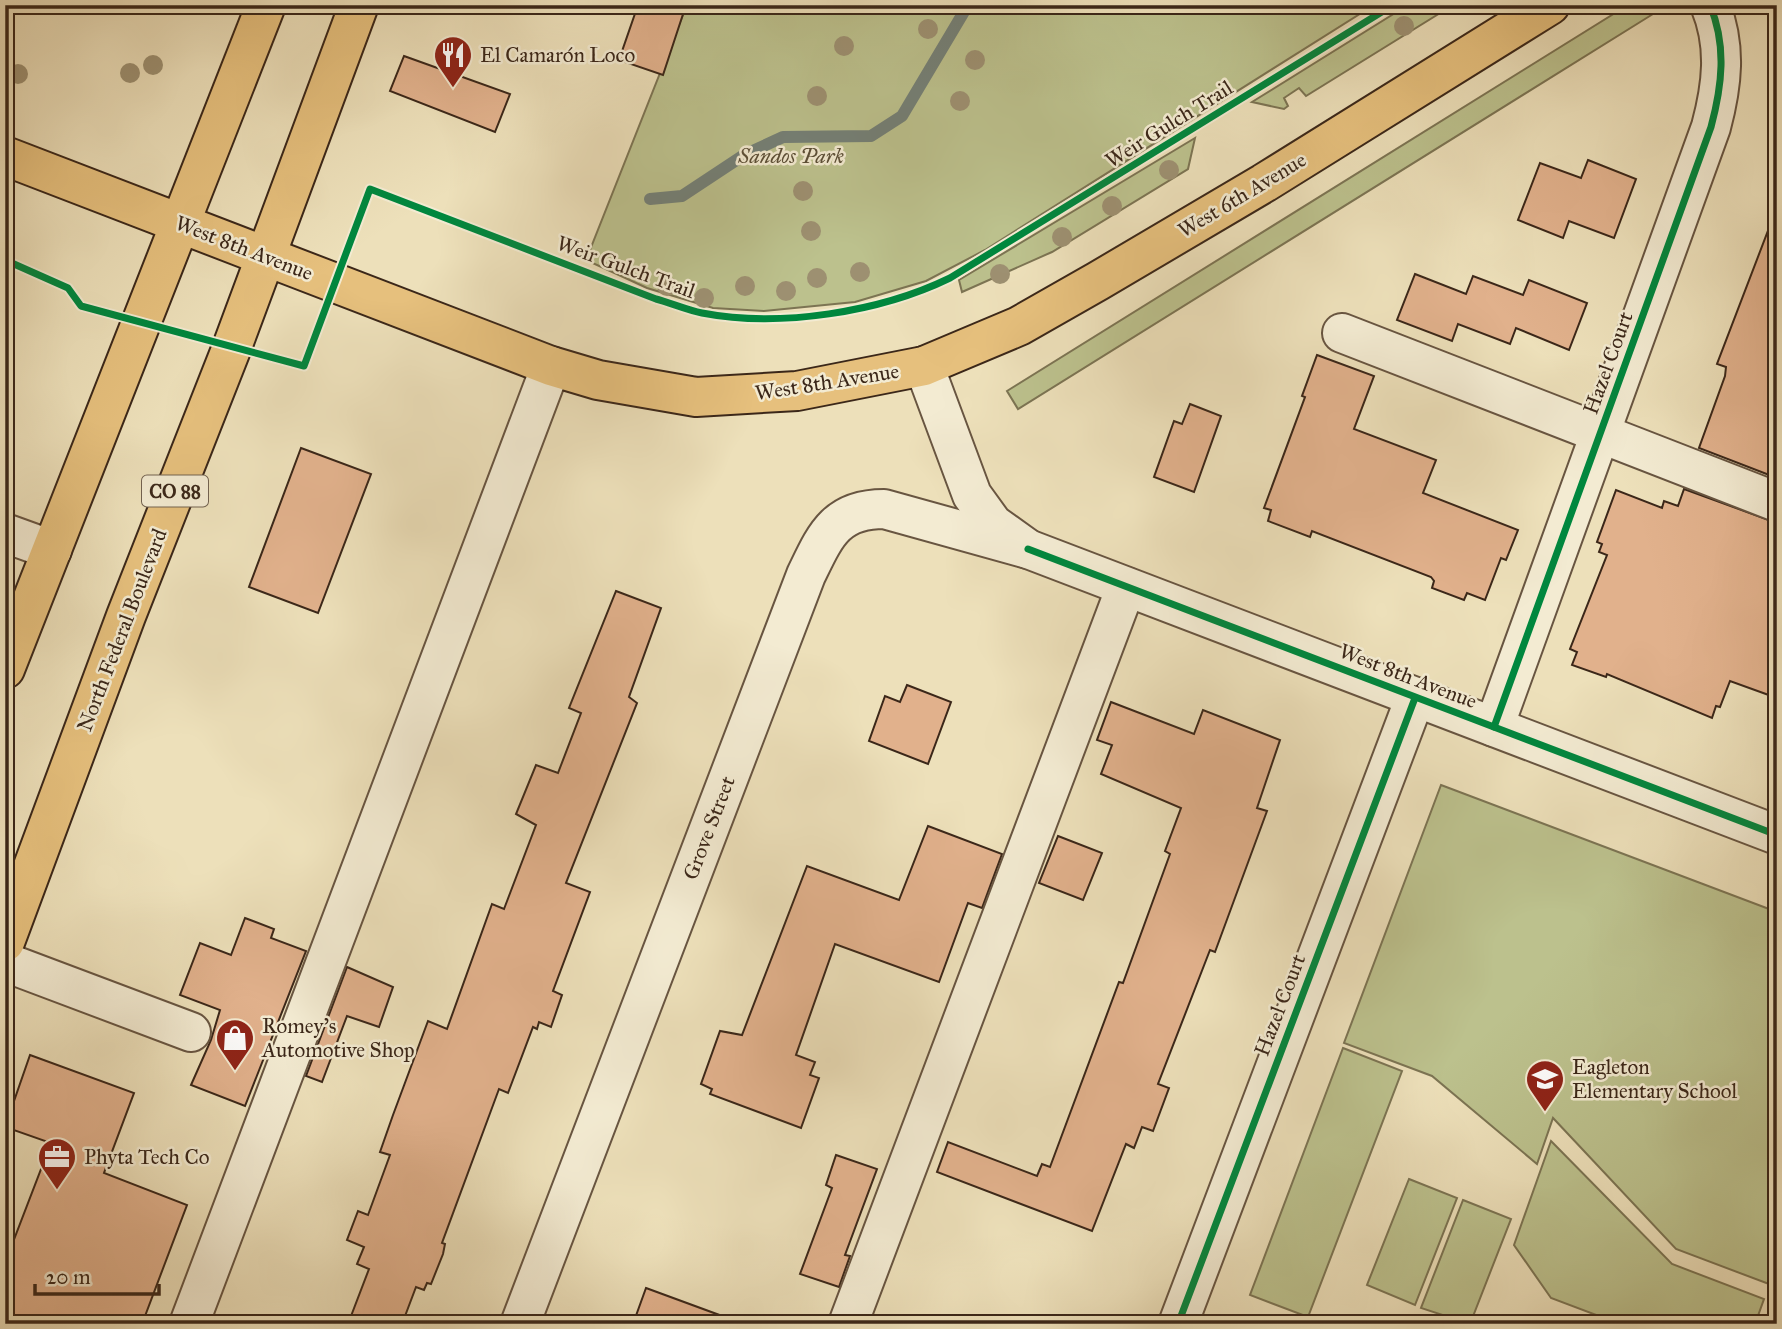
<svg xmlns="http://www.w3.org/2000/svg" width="1782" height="1329" font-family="'IM FELL Great Primer',serif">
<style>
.green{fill:#bcc18d;stroke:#7c7453;stroke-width:2}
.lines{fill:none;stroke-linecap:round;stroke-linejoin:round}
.stream{stroke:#748077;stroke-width:12}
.building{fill:#e1b18c;stroke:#3b2719;stroke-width:2}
.minor-casing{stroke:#685541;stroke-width:42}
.major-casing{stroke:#3b2719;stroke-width:42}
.minor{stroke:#f3ebd2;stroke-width:38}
.major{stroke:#e6c07d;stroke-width:38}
.cycleway-casing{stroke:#f3ebd2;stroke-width:11}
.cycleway{stroke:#00873e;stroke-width:7}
.tree{fill:#9d9071}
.labels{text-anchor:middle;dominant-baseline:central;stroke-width:5;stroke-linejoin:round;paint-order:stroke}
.shield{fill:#f3ebd2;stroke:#726250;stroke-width:2}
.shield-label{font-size:19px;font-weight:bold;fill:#3b2719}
.poi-label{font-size:21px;fill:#3b2719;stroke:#f3ebd2;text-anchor:start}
.street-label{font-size:21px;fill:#3b2719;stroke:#f3ebd2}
.park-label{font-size:21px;font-style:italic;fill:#5b4e36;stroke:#f3ebd2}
</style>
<rect width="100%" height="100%" fill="#ede0ba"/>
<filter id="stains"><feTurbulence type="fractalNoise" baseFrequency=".00286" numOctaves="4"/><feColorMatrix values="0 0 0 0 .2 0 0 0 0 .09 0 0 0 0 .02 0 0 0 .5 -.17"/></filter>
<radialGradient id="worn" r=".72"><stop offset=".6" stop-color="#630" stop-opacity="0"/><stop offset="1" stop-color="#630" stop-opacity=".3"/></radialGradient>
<!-- green -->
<g class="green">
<polygon points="687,5 1374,5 985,250 926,281 855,302 764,311 713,308 647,288 586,260"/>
<polygon points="1408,5 1453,5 1306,96 1299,88 1284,98 1288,106 1284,109 1252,102"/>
<polygon points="1628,5 1648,5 1653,14 1018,409 1007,391"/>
<polygon points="1195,138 1188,169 1052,252 962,292 959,280"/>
<polygon points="1441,785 1777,912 1777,1287 1676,1249 1553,1118 1537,1164 1432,1076 1344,1043"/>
<polygon points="1343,1048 1402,1071 1308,1317 1250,1295"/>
<polygon points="1551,1141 1672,1264 1764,1299 1755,1324 1620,1324 1551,1298 1514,1245"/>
<polygon points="1409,1179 1457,1198 1415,1305 1367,1285"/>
<polygon points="1463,1200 1511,1219 1470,1324 1421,1308"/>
</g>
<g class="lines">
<!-- stream -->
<polyline class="stream" points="650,199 682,196 744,155 783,137 871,136 902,116 968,5"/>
</g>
<!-- building -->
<g class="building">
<polygon points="638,5 686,5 663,75 619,60"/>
<polygon points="404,56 510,94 495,132 390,91"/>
<polygon points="1588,160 1636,179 1614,238 1569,221 1563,238 1518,220 1540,163 1581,178"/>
<polygon points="1774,215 1777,215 1777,478 1699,448 1725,376 1726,367 1717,364"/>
<polygon points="1415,274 1466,294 1473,276 1523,295 1529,280 1587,303 1569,350 1516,328 1510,344 1458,324 1452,341 1397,320"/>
<polygon points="1317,355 1374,376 1354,429 1436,460 1423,493 1518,530 1506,560 1501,558 1485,600 1467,593 1464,600 1432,588 1434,581 1431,577 1312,531 1310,537 1268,521 1271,510 1264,508 1305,397 1302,396"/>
<polygon points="1190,404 1221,416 1194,492 1154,477 1174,421 1182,424"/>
<polygon points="301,448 371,474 318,613 249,587"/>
<polygon points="1684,489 1777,523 1777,698 1730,681 1720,707 1716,706 1712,718 1607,674 1606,677 1572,665 1577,652 1570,649 1607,555 1599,552 1602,544 1597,542 1616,490 1662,508 1664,501 1678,506"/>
<polygon points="616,591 661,608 629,697 637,703 566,883 590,892 553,991 562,995 551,1027 539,1022 537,1029 533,1027 508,1093 499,1089 442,1243 445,1244 443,1254 431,1284 427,1283 424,1290 416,1287 402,1324 348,1324 369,1269 357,1264 364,1247 347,1240 358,1211 368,1215 390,1155 380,1152 393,1115 428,1021 447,1029 492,904 504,909 536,825 516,814 536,765 558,773 581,713 569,708"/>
<polygon points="907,685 951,702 928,764 869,741 885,696 900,702"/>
<polygon points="1111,702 1194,734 1203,710 1280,740 1257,808 1267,811 1215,952 1210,950 1158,1084 1169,1088 1153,1131 1142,1127 1134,1148 1126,1144 1092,1231 937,1172 948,1142 1037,1176 1042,1164 1050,1167 1119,982 1123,983 1170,854 1165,851 1181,808 1101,774 1112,745 1097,740"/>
<polygon points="928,826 1002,854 982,908 968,903 939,982 835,944 796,1055 815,1062 810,1075 819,1078 801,1128 710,1094 712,1089 701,1084 720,1031 742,1035 807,866 899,900"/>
<polygon points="1058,836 1102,853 1083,900 1039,883"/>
<polygon points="245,918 274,929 271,938 306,951 245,1106 191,1085 211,1040 220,1010 180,995 200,943 231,955"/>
<polygon points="347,967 393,987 379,1027 347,1016 322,1082 306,1076"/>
<polygon points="30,1055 134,1093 104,1173 187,1205 142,1324 5,1324 5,1263 51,1143 5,1127"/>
<polygon points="836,1155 877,1169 845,1255 850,1256 839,1287 800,1274 832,1188 826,1185"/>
<polygon points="646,1288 733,1320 732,1324 633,1324"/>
</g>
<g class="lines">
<defs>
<g id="minor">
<polyline points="1342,333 1777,502"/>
<polyline points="924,366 972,495 993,524 1028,549 1777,835"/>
<polyline points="5,533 52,550"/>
<path d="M 1494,727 L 1711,127 C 1722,86 1727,46 1710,5"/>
<polyline points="5,962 191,1032"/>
<polyline points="189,1324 551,366"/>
<path d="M 520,1324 L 806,575 C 825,536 835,509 884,509 L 1028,549"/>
<polyline points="848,1324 1126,587"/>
<polyline points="1178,1324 1415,698"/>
</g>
<g id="major">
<polyline points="5,156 551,366 598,380 696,397 797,391 924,366 1019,326 1098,281 1264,183 1550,5"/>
<polyline points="5,669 266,5"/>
<polyline points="5,942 126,616 232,347 359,5"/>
</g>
</defs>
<!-- minor casing -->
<use href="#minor" class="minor-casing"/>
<!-- major casing -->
<use href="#major" class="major-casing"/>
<!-- minor -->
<use href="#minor" class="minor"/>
<!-- major -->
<use href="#major" class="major"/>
<defs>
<g id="cycleway">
<path d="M 5,260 L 68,288 L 81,306 L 304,366 L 370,189 L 656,299 C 671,303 687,310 702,313 C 780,328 880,312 950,278 L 1393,5"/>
<polyline points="1028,549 1777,835"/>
<path d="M 1494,727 L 1711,127 C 1722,86 1727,46 1710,5"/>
<polyline points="1178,1324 1415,698"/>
</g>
</defs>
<!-- cycleway casing -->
<use href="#cycleway" class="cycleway-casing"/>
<!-- cycleway -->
<use href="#cycleway" class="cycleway"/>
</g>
<!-- trees -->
<g class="tree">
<circle cx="1404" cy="26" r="10"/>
<circle cx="928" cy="29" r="10"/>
<circle cx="844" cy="46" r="10"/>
<circle cx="975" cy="60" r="10"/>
<circle cx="153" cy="65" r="10"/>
<circle cx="130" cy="73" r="10"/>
<circle cx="18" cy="74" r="10"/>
<circle cx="817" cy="96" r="10"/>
<circle cx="960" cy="101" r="10"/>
<circle cx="1169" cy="170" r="10"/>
<circle cx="803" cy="191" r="10"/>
<circle cx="1112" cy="206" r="10"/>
<circle cx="811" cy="231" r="10"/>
<circle cx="1062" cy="237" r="10"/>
<circle cx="860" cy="272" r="10"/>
<circle cx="1000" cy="274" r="10"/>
<circle cx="817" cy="278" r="10"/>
<circle cx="667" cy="286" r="10"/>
<circle cx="745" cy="286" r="10"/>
<circle cx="786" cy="291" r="10"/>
<circle cx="704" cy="298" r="10"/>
</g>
<!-- icons -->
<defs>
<symbol id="restaurant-pin" viewBox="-11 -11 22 30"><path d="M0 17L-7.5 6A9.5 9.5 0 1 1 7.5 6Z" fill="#8f2418" stroke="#f3ebd2"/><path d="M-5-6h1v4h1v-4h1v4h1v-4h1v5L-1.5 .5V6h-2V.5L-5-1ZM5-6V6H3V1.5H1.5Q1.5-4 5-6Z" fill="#fff"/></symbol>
<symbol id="shop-pin" viewBox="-11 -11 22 30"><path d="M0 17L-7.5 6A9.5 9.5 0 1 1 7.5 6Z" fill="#8f2418" stroke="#f3ebd2"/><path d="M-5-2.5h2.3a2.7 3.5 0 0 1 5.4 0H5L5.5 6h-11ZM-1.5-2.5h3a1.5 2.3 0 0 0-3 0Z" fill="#fff"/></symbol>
<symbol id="school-pin" viewBox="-11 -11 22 30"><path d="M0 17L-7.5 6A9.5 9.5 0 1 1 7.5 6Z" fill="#8f2418" stroke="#f3ebd2"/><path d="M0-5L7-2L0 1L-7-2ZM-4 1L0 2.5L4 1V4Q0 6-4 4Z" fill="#fff"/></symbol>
<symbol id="office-pin" viewBox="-11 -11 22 30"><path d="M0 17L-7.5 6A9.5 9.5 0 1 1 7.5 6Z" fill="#8f2418" stroke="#f3ebd2"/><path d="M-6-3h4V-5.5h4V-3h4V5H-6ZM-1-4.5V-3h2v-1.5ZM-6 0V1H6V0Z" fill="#fff"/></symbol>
</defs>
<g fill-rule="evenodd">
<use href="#restaurant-pin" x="431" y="33" width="44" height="60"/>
<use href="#shop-pin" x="213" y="1016" width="44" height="60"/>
<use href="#school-pin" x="1523" y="1057" width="44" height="60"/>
<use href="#office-pin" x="35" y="1135" width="44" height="60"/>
</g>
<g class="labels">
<!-- shield labels -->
<rect class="shield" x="142" y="475.5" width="66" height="31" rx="5"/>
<g class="shield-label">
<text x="175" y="491">CO 88</text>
</g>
<!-- poi labels -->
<g class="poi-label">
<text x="480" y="55">El Camarón Loco</text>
<text x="262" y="1026">Romey's<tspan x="262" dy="24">Automotive Shop</tspan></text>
<text x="1572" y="1067">Eagleton<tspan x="1572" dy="24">Elementary School</tspan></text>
<text x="84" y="1157">Phyta Tech Co</text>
</g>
<!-- street labels -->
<g class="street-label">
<text transform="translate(1169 124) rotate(-32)">Weir Gulch Trail</text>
<text transform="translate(1242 195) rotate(-31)">West 6th Avenue</text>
<text transform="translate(244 248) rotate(21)">West 8th Avenue</text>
<text transform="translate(626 267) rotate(20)">Weir Gulch Trail</text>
<text transform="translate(1608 363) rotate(-70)">Hazel Court</text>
<text transform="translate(827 382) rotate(-9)">West 8th Avenue</text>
<text transform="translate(122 630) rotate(-69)">North Federal Boulevard</text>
<text transform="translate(1408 676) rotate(21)">West 8th Avenue</text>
<text transform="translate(709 828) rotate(-69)">Grove Street</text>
<text transform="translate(1280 1005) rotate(-69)">Hazel Court</text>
</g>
<!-- park labels -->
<g class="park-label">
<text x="791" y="156">Sandos Park</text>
</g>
</g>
<!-- margin -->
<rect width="1782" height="1329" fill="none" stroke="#ede0ba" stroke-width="28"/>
<rect x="7" y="7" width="1768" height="1315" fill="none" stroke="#3b2719" stroke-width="3.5"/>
<rect x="14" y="14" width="1754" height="1301" fill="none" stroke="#3b2719" stroke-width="2"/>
<!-- scale -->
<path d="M35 1284v10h124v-10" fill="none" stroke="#3b2719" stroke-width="3.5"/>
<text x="46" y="1284" font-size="21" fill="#3b2719" stroke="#f3ebd2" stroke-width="5" paint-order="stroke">20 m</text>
<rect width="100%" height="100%" filter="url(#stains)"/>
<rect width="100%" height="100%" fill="url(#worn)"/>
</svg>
